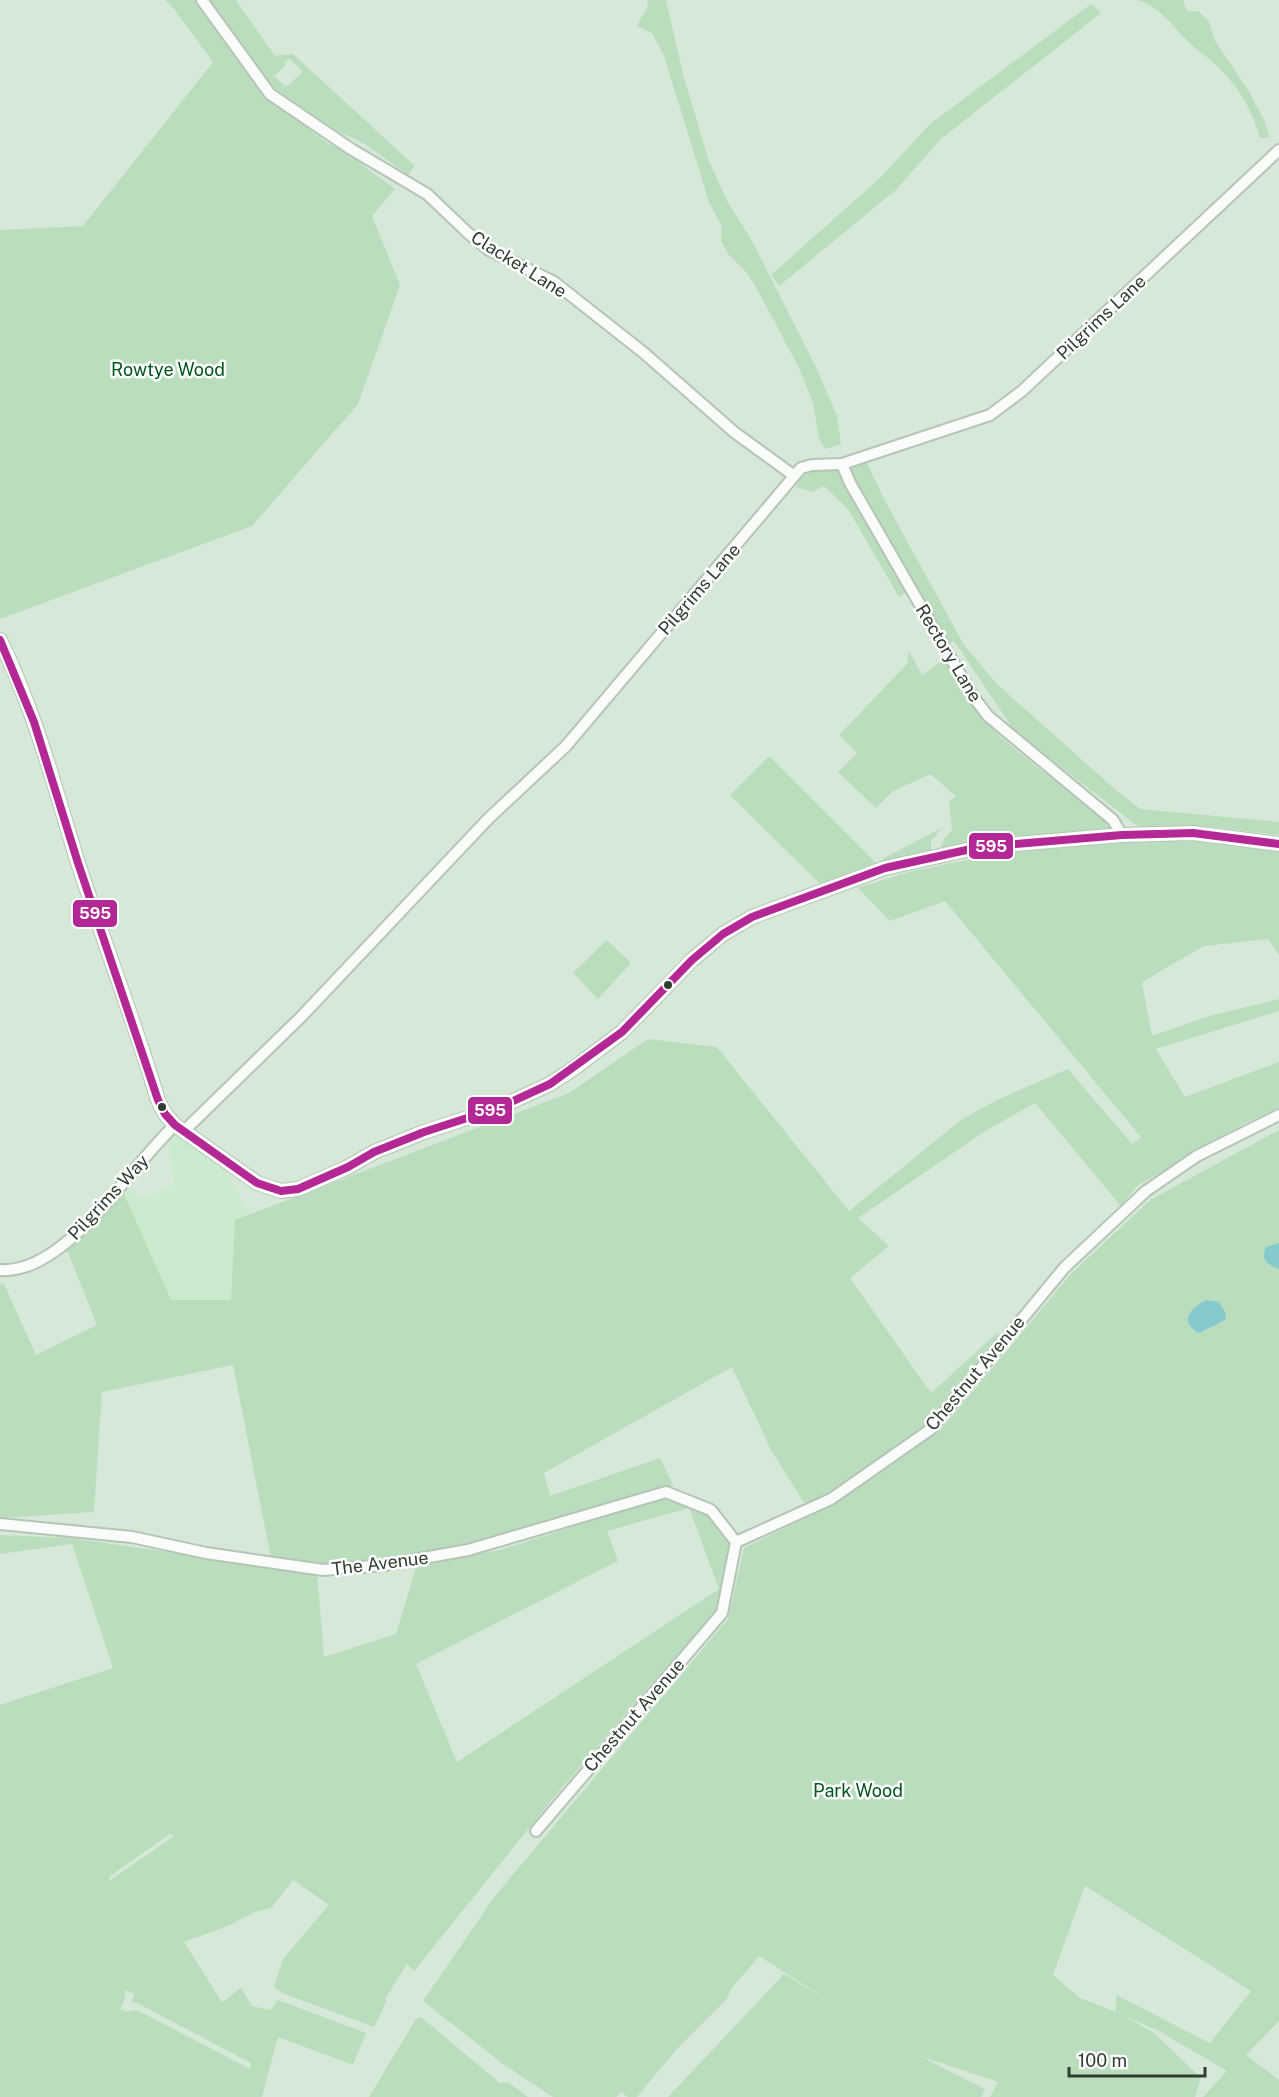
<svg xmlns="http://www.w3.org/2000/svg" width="1279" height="2097" font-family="'Public Sans',sans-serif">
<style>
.built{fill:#cceace}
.green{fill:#badebd;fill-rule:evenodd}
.water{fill:#86cacd}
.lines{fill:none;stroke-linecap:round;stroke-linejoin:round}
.minor-casing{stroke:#b6c4b7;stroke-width:14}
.major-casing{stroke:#b6c4b7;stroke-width:16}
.minor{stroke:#f9fcf9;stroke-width:10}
.major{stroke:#f9fcf9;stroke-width:14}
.bus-1-casing{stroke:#fff;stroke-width:12}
.bus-1{stroke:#b32895;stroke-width:8}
.bus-dot{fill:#303d31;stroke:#fff;stroke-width:2}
.labels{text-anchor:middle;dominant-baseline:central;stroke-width:5;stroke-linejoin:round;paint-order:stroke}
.street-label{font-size:18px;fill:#303d31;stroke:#fff}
.park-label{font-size:18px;fill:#00551b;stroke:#fff}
.line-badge{stroke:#fff;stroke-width:2}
.badge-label{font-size:16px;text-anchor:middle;font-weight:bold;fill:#fff}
</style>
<rect width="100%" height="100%" fill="#d6e8d7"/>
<!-- built -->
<polygon class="built" points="176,1134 189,1139 226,1171 249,1214 235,1220 231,1300 171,1300 123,1192 127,1185 143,1198 174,1183 169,1147 164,1140"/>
<!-- green -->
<g class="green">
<polygon points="165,0 194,0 267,97 327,143 341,149 395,189 372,216 400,285 358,404 252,526 0,619 0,230 83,226 213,62 174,9"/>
<path d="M 207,0 L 236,0 L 275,56 L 293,54 L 415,166 L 408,175 L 365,144 L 337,131 L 282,96 L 249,59 ZM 290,59 L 303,72 L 286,87 L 274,76 L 286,65 L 284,62 Z"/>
<polygon points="647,0 666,0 684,78 709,161 728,203 751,239 815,365 837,416 841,444 825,449 819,438 813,403 799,368 756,287 746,272 729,255 721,241 722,227 709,202 664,56 652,33 637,26 648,6"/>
<path d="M 1137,0 L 1183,0 L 1187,11 L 1198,11 L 1209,21 L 1215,41 L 1247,88 L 1264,120 L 1270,137 L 1260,138 C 1251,105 1234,80 1208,58 C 1202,53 1195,49 1190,43 C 1171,26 1163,8 1137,0 Z"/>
<polygon points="1091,4 1101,13 941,139 896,190 779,286 771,275 881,177 930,124"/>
<polygon points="867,463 884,499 964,645 998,685 1116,790 1140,809 1279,822 1279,835 1213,827 1139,827 1016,733 954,641 949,644 858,488 850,468"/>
<polygon points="814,469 838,469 907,592 899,597 848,509 824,486 813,492 796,487 802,477"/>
<path d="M 909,651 L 922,675 L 945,659 C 961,683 973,708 992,728 C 1029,766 1077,792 1113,830 L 1061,836 L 991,838 L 940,850 L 944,839 L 952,830 L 949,801 L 956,796 L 930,774 L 892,792 L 876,808 L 838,772 L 857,753 L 839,735 L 907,664 Z"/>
<polygon points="769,756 877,864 884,858 942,828 931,841 931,851 822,886 730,795"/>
<polygon points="1133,839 1190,840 1279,850 1279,955 1268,939 1204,946 1142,982 1152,1036 1209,1016 1279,999 1279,1011 1156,1049 1185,1097 1279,1062 1279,1107 1243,1124 1137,1186 1121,1206 1035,1103 987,1130 858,1218 889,1246 850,1278 931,1393 998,1332 1000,1340 927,1425 829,1494 807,1504 803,1501 771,1450 732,1367 544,1473 550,1496 660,1458 673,1485 450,1551 328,1567 271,1558 233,1365 102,1392 94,1512 0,1518 0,1283 4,1284 36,1355 97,1325 67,1250 123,1192 171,1300 231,1300 235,1220 569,1093 648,1039 717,1047 849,1211 961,1120 999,1099 1068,1069 1132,1144 1141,1137 945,901 890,921 858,888 909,872 1025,848"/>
<polygon points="607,940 631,963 598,999 573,973"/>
<path d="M 1279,1130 L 1279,2021 L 1246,2055 L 1279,2080 L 1279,2097 L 1203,2097 L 1227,2071 L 1157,2030 L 1125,2016 L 1154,2033 L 1201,2078 L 1195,2097 L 990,2097 L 998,2082 L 920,2056 L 985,2089 L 981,2097 L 668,2097 L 784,1974 L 837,2006 L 759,1956 L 732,1988 L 726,2000 L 676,2050 L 637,2097 L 628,2097 L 621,2092 L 616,2097 L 553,2097 L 503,2064 L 423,2001 L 495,1896 L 728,1619 L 744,1548 L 833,1505 L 943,1427 L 1071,1274 L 1150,1200 ZM 1085,1886 L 1251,1991 L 1210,2043 L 1116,1995 L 1116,2012 L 1080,1998 L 1053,1975 Z"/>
<path d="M 665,1497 L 706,1513 L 731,1542 L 725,1585 L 716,1610 L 559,1791 L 414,1971 L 407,1964 L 385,1999 L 387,2000 L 374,2027 L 282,1993 L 274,1987 L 283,1959 L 329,1905 L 293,1880 L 271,1908 L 255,1912 L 228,1926 L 184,1942 L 222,2002 L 241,1988 L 252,2006 L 271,2010 L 278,2000 L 366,2033 L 353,2065 L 278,2037 L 262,2097 L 0,2097 L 0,1705 L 113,1668 L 72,1544 L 0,1554 L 0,1535 L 70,1538 L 317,1573 L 324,1657 L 396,1634 L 417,1564 L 500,1550 ZM 689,1508 L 719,1589 L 457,1762 L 416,1664 L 618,1561 L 607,1531 ZM 170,1834 L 174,1836 L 109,1881 L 110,1876 ZM 124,1990 L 134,1994 L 132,2002 L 137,2003 L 251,2063 L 250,2069 L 137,2010 L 127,2012 L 120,2009 L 125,1999 Z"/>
<polygon points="421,2017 500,2083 508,2082 528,2097 369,2097 416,2019"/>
</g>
<!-- water -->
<g class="water">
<path d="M 1279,1243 L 1279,1269 C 1268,1265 1260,1260 1266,1247 Z"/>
<path d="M 1206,1300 L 1219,1302 L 1226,1314 L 1225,1320 L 1199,1333 C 1178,1322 1190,1308 1206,1300 Z"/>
</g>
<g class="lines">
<defs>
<g id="minor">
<polyline points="202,0 270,94 351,149 427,194 468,233 489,250 554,282 644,353 734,432 793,475"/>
<polyline points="842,464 850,483 972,695 988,716 1113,820 1122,835"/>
<polyline points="184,1131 301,1017 488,819 566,746 801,468 812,465 842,464 990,415 1022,391 1279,150"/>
<path d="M 0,1270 C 66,1275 132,1164 175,1125"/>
<polyline points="0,1524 132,1537 206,1553 323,1570 384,1565 468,1550 666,1492 711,1510 736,1542"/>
<polyline points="736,1542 831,1499 931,1429 1065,1267 1146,1191 1197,1156 1279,1115"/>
<polyline points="536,1831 722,1613 736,1542"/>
</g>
<path id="major" d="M 0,640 C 35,711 55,788 78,863 C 104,943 134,1020 158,1100 L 165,1114 L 175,1125 L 257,1183 L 281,1191 L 298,1189 L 348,1167 L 374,1152 L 424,1132 L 498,1108 L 550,1084 L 573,1069 L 622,1032 L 692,960 L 723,934 L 752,917 L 885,868 L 980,847 L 1122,835 L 1193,833 L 1279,844"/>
</defs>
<!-- minor casing -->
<use href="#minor" class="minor-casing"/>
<!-- major casing -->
<use href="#major" class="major-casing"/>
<!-- minor -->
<use href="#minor" class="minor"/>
<!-- major -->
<use href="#major" class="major"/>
<defs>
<polyline id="bus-1" points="0,640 34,722 78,863 158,1100 165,1114 175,1125 257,1183 281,1191 298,1189 348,1167 374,1152 424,1132 498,1108 550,1084 622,1032 692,960 723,934 752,917 885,868 980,847 1122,835 1193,833 1279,844"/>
</defs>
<!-- bus-1 casing -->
<use href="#bus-1" class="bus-1-casing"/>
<!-- bus-1 -->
<use href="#bus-1" class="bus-1"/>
</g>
<!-- markers -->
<g class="bus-dot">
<circle cx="668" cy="985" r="5"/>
<circle cx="162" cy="1107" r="5"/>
</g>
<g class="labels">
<!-- street labels -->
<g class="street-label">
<text transform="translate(519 264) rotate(32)">Clacket Lane</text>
<text transform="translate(1101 317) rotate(-43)">Pilgrims Lane</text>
<text transform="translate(699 589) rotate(-49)">Pilgrims Lane</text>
<text transform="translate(949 653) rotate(59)">Rectory Lane</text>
<text transform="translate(108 1197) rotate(-47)">Pilgrims Way</text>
<text transform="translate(975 1373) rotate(-50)">Chestnut Avenue</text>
<text transform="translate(380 1563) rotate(-7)">The Avenue</text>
<text transform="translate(634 1715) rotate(-49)">Chestnut Avenue</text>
</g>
<!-- park labels -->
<g class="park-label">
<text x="168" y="369">Rowtye Wood</text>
<text x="858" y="1790">Park Wood</text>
</g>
</g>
<g class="line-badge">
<rect x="968" y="832" width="46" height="28" rx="6" fill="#b32895"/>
<rect x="72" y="899" width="46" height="29" rx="6" fill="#b32895"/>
<rect x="467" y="1096" width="46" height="29" rx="6" fill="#b32895"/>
</g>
<g class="badge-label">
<text x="991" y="852">595</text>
<text x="95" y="919">595</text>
<text x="490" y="1116">595</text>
</g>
<!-- scale -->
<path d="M1069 2067v9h136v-9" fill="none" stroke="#303d31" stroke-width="3"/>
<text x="1078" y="2067" font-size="18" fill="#303d31" stroke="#ffffff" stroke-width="4.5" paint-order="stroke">100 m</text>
</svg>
